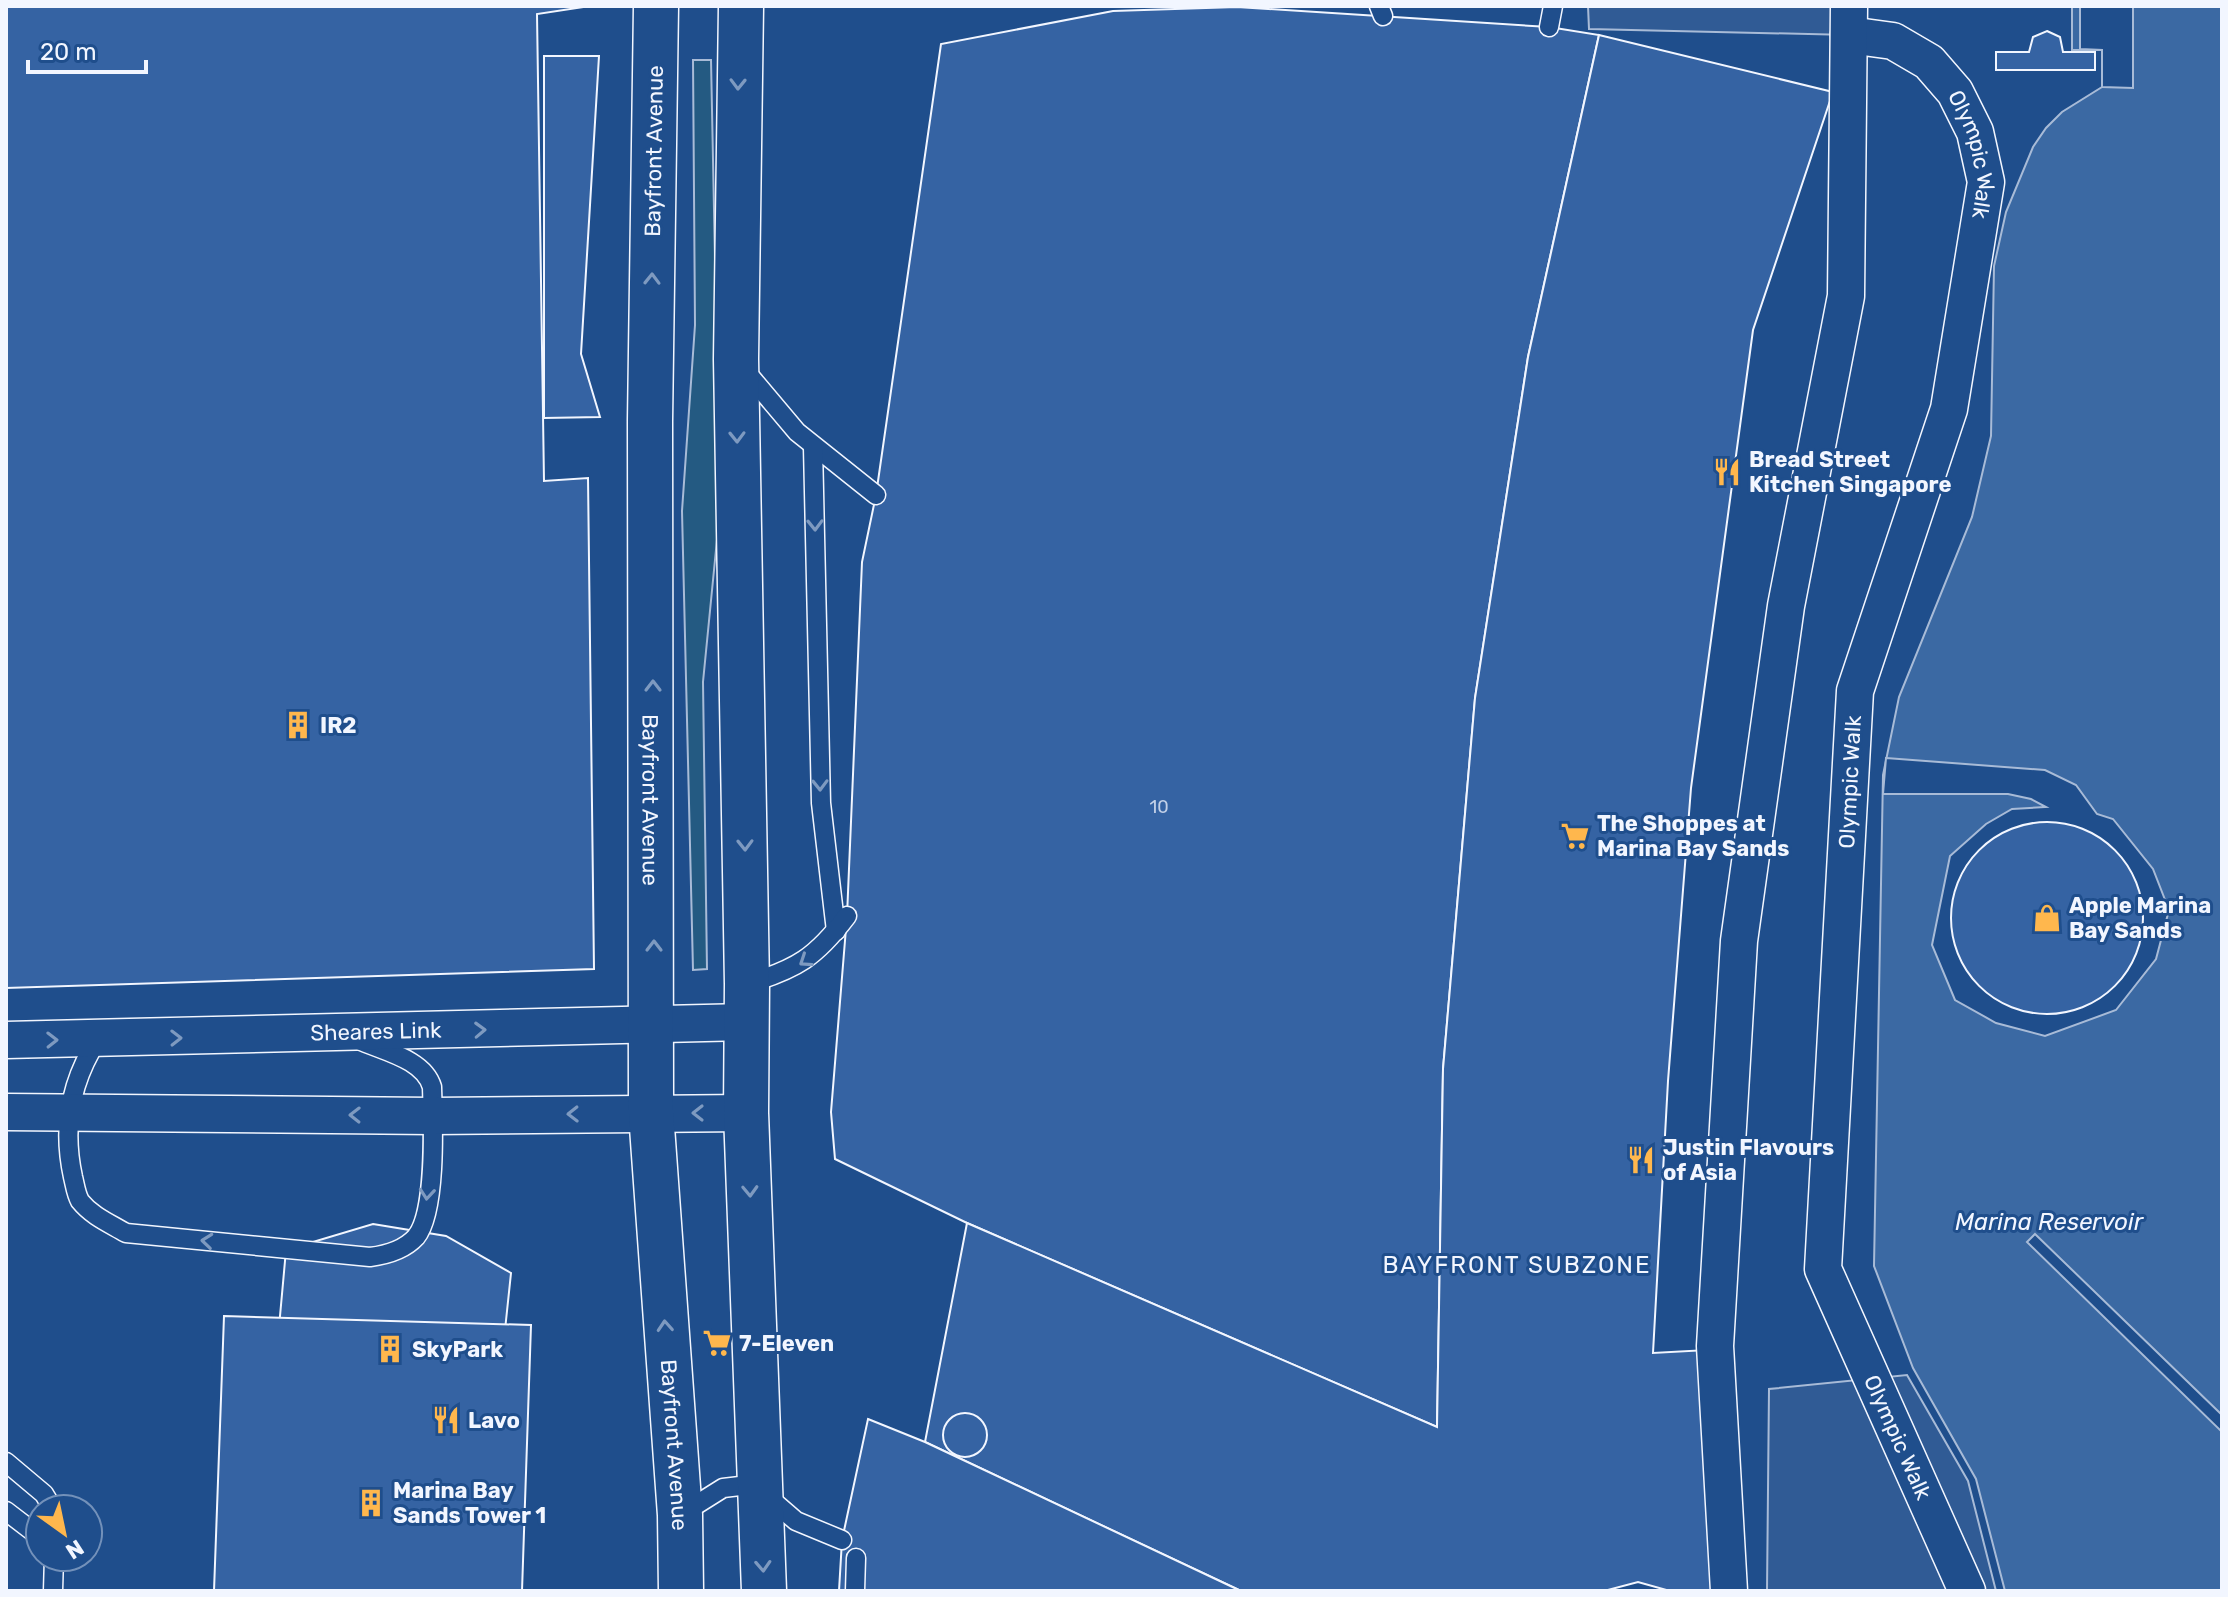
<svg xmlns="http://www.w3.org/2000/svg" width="2228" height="1597" font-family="Rubik,sans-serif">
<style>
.green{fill:#245a82;stroke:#a8bbd7;stroke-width:2}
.parking{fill:#305b95;stroke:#a8bbd7;stroke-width:2}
.water{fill:#3b69a3;stroke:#a8bbd7;stroke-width:2}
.pier{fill:#1f4e8c;stroke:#a8bbd7;stroke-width:2}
.building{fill:#3563a3;stroke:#f2f6ff;stroke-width:2}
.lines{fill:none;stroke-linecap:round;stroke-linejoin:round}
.lane-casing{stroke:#f2f6ff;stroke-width:21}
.street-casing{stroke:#f2f6ff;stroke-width:39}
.secondary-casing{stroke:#f2f6ff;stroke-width:47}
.lane{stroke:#1f4e8c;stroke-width:18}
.street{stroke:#1f4e8c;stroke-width:36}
.secondary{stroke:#1f4e8c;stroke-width:44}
.oneway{stroke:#7e9ac0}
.labels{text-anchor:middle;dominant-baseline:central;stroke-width:6;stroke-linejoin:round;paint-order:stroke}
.number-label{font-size:18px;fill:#c3d1e8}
.street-label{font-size:22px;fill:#f2f6ff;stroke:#1f4e8c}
.poi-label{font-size:22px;font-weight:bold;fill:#f2f6ff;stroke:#1f4e8c;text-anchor:start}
.water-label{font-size:24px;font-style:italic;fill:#f2f6ff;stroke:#1f4e8c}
.neighbourhood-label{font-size:24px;letter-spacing:2px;fill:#f2f6ff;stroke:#1f4e8c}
</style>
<rect width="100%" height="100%" fill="#1f4e8c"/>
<!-- green -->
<polygon class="green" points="693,60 711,60 720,509 703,682 707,969 693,970 682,511 695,325"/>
<!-- parking -->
<g class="parking">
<polygon points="1588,6 1849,6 1849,35 1589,29"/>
<polygon points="1907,1375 1968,1481 1996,1591 1767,1591 1769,1389"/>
</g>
<!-- water -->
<polygon class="water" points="2072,6 2222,6 2222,1591 2005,1591 1976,1479 1913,1368 1874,1266 1883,775 1899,697 1972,517 1991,436 1994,266 2006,212 2033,147 2046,128 2062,112 2102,87 2102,50 2072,50"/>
<!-- pier -->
<g class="pier">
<polygon points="2080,6 2133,6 2133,88 2102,87 2102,50 2080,49"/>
<polygon points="1886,758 2045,770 2076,785 2097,814 2113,819 2153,869 2169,910 2156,959 2116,1010 2045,1036 1996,1023 1955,1000 1932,945 1950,856 1986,824 2012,809 2046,807 2031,799 2008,794 1883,794"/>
<polygon points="2035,1234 2222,1415 2222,1432 2027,1242"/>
</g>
<!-- building -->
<g class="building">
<polygon points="6,6 590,6 537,14 544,481 588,478 594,969 6,988"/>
<polygon points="1237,7 1549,27 1599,35 1528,357 1475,698 1443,1069 1437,1427 967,1223 835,1159 831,1112 847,916 862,562 876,495 941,44 1113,11"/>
<polygon points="2047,31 2060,37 2063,52 2095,52 2095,70 1996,70 1996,52 2029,52 2033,37"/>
<polygon points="1599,35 1833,92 1753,330 1691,788 1668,1081 1653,1353 1707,1350 1723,1591 1670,1591 1638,1582 1604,1591 1241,1591 925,1442 967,1223 1437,1427 1443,1069 1475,698 1528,357"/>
<polygon points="544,56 599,56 581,354 600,417 544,418"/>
<circle cx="2047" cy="918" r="96"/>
<polygon points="373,1224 446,1236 511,1273 495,1425 487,1591 255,1591 286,1250"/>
<polygon points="224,1316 531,1325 522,1591 214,1591"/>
<circle cx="965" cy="1435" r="22"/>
<polygon points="868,1419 925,1442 1241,1591 839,1591 842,1540"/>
</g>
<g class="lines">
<defs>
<g id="lane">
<polyline points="1379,6 1383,16"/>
<polyline points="1549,27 1553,6"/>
<polyline points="743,368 797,432 876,495"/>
<polyline points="813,447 821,803 836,931"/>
<path d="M 747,984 C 797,969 816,957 847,916"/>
<path d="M 98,1039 C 70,1082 62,1127 73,1177 C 75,1185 76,1194 80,1201 C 92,1216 109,1223 126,1233 L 370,1257 C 386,1255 405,1249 416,1237 C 437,1211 433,1120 432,1087 C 424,1059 383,1051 359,1040"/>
<polyline points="6,1462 44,1494 53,1509"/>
<polyline points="6,1511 40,1537"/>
<polyline points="680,1515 723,1488 740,1486 759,1489 796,1521 842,1540"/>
<polyline points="53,1591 54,1557"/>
<polyline points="855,1591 856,1558"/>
</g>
<g id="street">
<path id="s1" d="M 1849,35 L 1893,41 L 1929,62 L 1955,92 L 1975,132 L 1986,182 L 1949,409 L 1855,691 L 1823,1269 L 1967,1591"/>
<path id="s2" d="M 6,1040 L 746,1022"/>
<polyline points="6,1112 433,1116 746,1113"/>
<polyline points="1729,1591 1715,1346 1739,941 1786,606 1846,296 1849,6"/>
</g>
<g id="secondary">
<path id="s3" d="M 656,6 L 650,421 L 651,1113 L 680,1515 L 681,1591"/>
<polyline points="741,6 736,359 747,984 746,1113 764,1591"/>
</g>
</defs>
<!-- lane casing -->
<use href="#lane" class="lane-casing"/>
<!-- street casing -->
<use href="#street" class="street-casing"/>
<!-- secondary casing -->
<use href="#secondary" class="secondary-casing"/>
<!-- lane -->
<use href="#lane" class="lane"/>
<!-- street -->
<use href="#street" class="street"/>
<!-- secondary -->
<use href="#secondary" class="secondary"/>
</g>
<!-- one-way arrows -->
<defs><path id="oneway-chevron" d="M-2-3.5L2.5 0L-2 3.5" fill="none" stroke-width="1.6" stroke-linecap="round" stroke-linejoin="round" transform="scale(2)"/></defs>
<g class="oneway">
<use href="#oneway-chevron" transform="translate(738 84) rotate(91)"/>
<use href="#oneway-chevron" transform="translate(652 279) rotate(-89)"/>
<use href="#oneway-chevron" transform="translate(737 437) rotate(89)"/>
<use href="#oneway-chevron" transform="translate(815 525) rotate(89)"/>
<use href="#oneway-chevron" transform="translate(653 686) rotate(-90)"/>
<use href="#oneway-chevron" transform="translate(820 785) rotate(89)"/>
<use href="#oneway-chevron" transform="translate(745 845) rotate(89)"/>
<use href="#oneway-chevron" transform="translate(654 946) rotate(-90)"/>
<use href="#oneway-chevron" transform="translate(805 961) rotate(146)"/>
<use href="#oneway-chevron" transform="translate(480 1030) rotate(-2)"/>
<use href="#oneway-chevron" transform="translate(176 1038) rotate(-1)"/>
<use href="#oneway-chevron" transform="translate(52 1040) rotate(-1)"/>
<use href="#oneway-chevron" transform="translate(698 1113) rotate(-180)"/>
<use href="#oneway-chevron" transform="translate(573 1114) rotate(179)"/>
<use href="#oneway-chevron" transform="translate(355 1115) rotate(-179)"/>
<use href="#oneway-chevron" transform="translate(750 1191) rotate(88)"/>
<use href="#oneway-chevron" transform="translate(427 1194) rotate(95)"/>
<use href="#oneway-chevron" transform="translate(207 1241) rotate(-174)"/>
<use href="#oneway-chevron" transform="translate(665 1326) rotate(-94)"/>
<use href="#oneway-chevron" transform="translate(763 1566) rotate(87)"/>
</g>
<!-- icons -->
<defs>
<symbol id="restaurant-bare" viewBox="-9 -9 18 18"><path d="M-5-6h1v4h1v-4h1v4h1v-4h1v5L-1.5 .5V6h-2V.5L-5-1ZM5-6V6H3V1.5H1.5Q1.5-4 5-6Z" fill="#ffb74d" stroke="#1f4e8c" stroke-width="2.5" paint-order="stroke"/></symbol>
<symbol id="building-bare" viewBox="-9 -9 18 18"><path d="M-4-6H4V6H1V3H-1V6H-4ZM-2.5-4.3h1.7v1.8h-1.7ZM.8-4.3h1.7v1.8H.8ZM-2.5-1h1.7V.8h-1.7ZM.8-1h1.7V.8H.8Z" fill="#ffb74d" stroke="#1f4e8c" stroke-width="2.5" paint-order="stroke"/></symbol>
<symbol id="supermarket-bare" viewBox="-9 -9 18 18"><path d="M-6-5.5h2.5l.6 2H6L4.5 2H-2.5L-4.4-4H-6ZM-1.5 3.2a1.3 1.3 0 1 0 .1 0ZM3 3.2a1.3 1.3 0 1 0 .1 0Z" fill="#ffb74d" stroke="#1f4e8c" stroke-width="2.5" paint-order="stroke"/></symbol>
<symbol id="shop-bare" viewBox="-9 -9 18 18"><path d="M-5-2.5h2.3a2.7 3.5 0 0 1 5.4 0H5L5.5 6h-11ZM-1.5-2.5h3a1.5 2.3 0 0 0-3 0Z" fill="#ffb74d" stroke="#1f4e8c" stroke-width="2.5" paint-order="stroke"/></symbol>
</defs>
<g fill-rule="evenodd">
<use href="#restaurant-bare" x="1707" y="452" width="40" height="40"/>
<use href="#building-bare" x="278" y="705" width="40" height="40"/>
<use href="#supermarket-bare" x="1555" y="816" width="40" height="40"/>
<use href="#shop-bare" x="2027" y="898" width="40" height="40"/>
<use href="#restaurant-bare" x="1621" y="1140" width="40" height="40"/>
<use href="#supermarket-bare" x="697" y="1323" width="40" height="40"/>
<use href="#building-bare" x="370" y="1329" width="40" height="40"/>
<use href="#restaurant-bare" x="426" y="1400" width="40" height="40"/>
<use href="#building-bare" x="351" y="1483" width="40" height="40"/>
</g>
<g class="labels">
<!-- number labels -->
<g class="number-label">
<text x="1159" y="807">10</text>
</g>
<!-- street labels -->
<g class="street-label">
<text transform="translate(654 151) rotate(-89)">Bayfront Avenue</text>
<text stroke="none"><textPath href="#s1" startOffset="192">Olympic Walk</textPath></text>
<text transform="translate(1850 782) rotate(-87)">Olympic Walk</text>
<text stroke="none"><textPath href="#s3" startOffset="794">Bayfront Avenue</textPath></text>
<text stroke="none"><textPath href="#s2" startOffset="370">Sheares Link</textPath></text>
<text stroke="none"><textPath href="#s1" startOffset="1512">Olympic Walk</textPath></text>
<text stroke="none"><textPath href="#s3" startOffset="1440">Bayfront Avenue</textPath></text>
</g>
<!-- poi labels -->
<g class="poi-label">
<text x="1749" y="459">Bread Street<tspan x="1749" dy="25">Kitchen Singapore</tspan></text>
<text x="320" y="725">IR2</text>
<text x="1597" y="823">The Shoppes at<tspan x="1597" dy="25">Marina Bay Sands</tspan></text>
<text x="2069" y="905">Apple Marina<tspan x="2069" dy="25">Bay Sands</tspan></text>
<text x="1663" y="1147">Justin Flavours<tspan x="1663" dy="25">of Asia</tspan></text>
<text x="739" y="1343">7-Eleven</text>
<text x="412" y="1349">SkyPark</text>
<text x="468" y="1420">Lavo</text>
<text x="393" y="1490">Marina Bay<tspan x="393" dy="25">Sands Tower 1</tspan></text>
</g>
<!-- water labels -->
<g class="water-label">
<text x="2049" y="1222">Marina Reservoir</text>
</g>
<!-- neighbourhood labels -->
<g class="neighbourhood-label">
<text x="1517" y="1265">BAYFRONT SUBZONE</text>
</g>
</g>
<!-- border -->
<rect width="2228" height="1597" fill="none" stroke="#f2f6ff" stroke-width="16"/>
<!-- north arrow -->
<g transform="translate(64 1533) rotate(147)"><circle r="38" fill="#1f4e8c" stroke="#7391ba" stroke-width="2"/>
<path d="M0-6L14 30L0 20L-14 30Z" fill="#ffb74d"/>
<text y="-12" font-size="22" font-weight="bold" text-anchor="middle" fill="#f2f6ff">N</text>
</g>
<!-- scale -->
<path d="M28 60v12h118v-12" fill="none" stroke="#f2f6ff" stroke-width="4"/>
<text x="40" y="60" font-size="24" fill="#f2f6ff" stroke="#1f4e8c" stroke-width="6" paint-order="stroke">20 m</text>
</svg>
